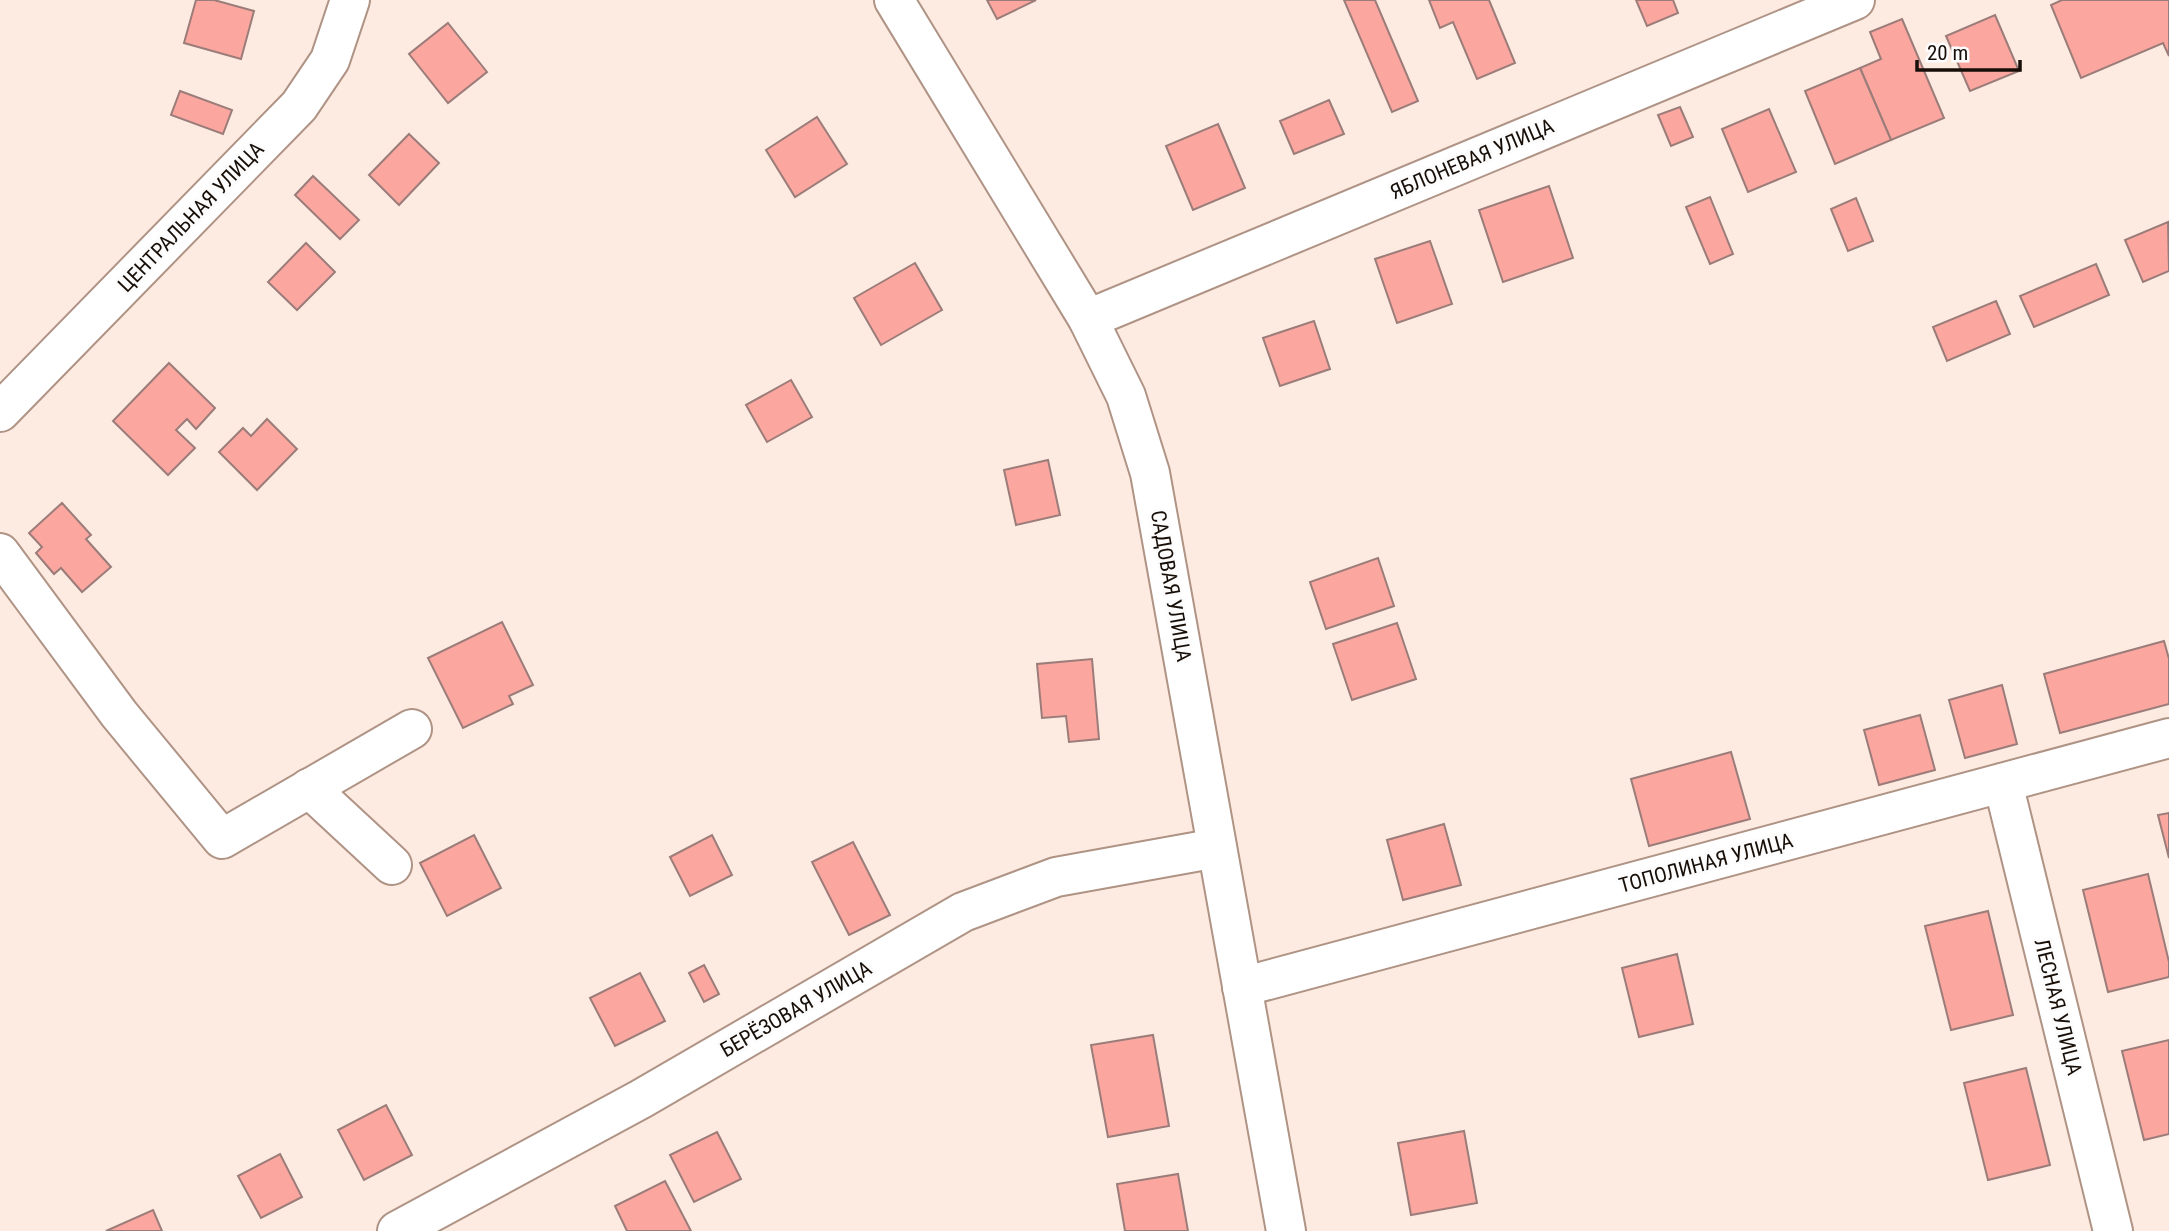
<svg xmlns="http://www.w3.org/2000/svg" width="2169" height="1231" font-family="'Roboto Condensed',sans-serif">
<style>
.building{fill:#fba7a0;stroke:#9b7c79;stroke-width:2}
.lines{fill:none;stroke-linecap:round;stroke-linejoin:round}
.minor-casing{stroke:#af9385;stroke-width:42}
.minor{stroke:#fff;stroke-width:38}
.labels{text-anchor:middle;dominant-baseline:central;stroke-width:6;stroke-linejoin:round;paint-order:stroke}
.street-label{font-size:21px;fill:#170e08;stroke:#fcfcfc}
</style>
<rect width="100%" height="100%" fill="#fdebe1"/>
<!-- building -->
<g class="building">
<polygon points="196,0 214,0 254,11 241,59 184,43"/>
<polygon points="987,0 1036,0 997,19"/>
<polygon points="1344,0 1375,0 1418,101 1392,112"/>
<polygon points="1429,0 1489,0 1515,63 1477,79 1453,22 1440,28"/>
<polygon points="1636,0 1673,0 1678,13 1647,26"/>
<polygon points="2062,0 2169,0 2169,56 2163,43 2081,78 2051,5"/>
<polygon points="1995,15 2019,71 1970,91 1946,36"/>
<polygon points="1902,19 1944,118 1891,140 1860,68 1881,59 1870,32"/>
<polygon points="448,23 487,72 448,103 409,54"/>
<polygon points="1860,68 1891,140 1835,164 1805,91"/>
<polygon points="180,91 232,110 223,134 171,115"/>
<polygon points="1329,100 1344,134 1294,154 1280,121"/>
<polygon points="1680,107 1693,137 1671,146 1658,115"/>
<polygon points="1769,109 1796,172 1748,192 1722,129"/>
<polygon points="817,117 847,164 795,197 766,150"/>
<polygon points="1218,124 1245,188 1193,210 1166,146"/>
<polygon points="409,134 439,163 399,205 369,175"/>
<polygon points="313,176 359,220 340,239 295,195"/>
<polygon points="1549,186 1573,258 1503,282 1479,210"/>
<polygon points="1710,197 1733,254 1710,264 1686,207"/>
<polygon points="1856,198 1873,241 1848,251 1831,209"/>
<polygon points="2168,222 2169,271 2143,282 2125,240"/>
<polygon points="1430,241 1452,304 1397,323 1375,259"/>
<polygon points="306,243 335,272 297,310 268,282"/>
<polygon points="915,263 942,310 881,345 854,298"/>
<polygon points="2096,264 2109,295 2034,327 2020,296"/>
<polygon points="1996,301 2010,334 1947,361 1933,327"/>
<polygon points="1314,321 1330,369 1280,386 1263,338"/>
<polygon points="169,363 215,408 196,429 187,419 176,430 195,448 168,475 113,421"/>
<polygon points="791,380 812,417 767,442 746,405"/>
<polygon points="267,419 297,449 257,490 219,452 243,428 251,436"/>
<polygon points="1048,460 1060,515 1016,525 1004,470"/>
<polygon points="62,503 91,535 86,539 111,567 82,592 61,568 54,574 36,553 42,547 29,533"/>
<polygon points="1378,558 1394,606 1326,629 1310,582"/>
<polygon points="502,622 533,685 509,696 513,704 463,728 428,658"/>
<polygon points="1397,623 1416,679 1352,700 1333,644"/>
<polygon points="2164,641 2169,659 2169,704 2060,733 2044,674"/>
<polygon points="1092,659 1099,739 1069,742 1066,716 1042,718 1037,664"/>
<polygon points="2002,685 2017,744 1965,758 1949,700"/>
<polygon points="1920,715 1935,770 1879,785 1864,730"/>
<polygon points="1731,752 1750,819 1649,846 1631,779"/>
<polygon points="2169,813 2169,858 2158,815"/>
<polygon points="1444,824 1461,885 1403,900 1387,840"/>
<polygon points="474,835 501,888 447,916 420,863"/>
<polygon points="712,835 732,875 690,896 670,857"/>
<polygon points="853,842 890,915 849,935 812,862"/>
<polygon points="2148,874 2169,962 2169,977 2108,992 2083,890"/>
<polygon points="1988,911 2013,1015 1951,1030 1925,926"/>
<polygon points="1677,954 1693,1024 1639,1037 1622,968"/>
<polygon points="704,965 719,994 704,1002 689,973"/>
<polygon points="640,973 665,1021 615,1046 590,998"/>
<polygon points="1153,1035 1169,1126 1108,1137 1091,1045"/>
<polygon points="2169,1040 2169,1134 2144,1140 2122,1051"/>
<polygon points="2026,1068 2050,1165 1988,1180 1964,1083"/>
<polygon points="386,1105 412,1155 364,1180 338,1130"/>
<polygon points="1464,1131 1477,1203 1411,1215 1398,1143"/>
<polygon points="717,1132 741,1179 694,1202 670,1155"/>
<polygon points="280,1154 302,1197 261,1218 238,1176"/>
<polygon points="1178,1174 1188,1231 1125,1231 1117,1184"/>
<polygon points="665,1181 691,1231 627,1231 615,1206"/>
<polygon points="153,1210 162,1231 106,1231"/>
</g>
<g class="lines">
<defs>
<g id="minor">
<polyline points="894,0 1088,319 1126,396 1150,473 1286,1231"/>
<polyline points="1088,319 1855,0"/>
<polyline points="0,412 299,106 330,60 350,0"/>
<polyline points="0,553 119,714 222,839 412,729"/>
<polyline points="2003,783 2113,1231"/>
<polyline points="309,788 392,865"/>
<polyline points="1242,987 2169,738"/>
<polyline points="397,1231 641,1099 963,912 1056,877 1217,848"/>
</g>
</defs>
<!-- minor casing -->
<use href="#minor" class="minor-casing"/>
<!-- minor -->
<use href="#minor" class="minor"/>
</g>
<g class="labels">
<!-- street labels -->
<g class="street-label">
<text transform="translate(1472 159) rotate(-23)">ЯБЛОНЕВАЯ УЛИЦА</text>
<text transform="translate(191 217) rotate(-46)">ЦЕНТРАЛЬНАЯ УЛИЦА</text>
<text transform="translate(1171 586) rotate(80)">САДОВАЯ УЛИЦА</text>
<text transform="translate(1706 863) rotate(-15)">ТОПОЛИНАЯ УЛИЦА</text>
<text transform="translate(2058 1007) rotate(76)">ЛЕСНАЯ УЛИЦА</text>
<text transform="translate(796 1009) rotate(-30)">БЕРЁЗОВАЯ УЛИЦА</text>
</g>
</g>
<!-- scale -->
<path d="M1917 60v10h103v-10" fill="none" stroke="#170e08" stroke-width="3.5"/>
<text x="1927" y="60" font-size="21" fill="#170e08" stroke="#fcfcfc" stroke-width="5" paint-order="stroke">20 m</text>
</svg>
